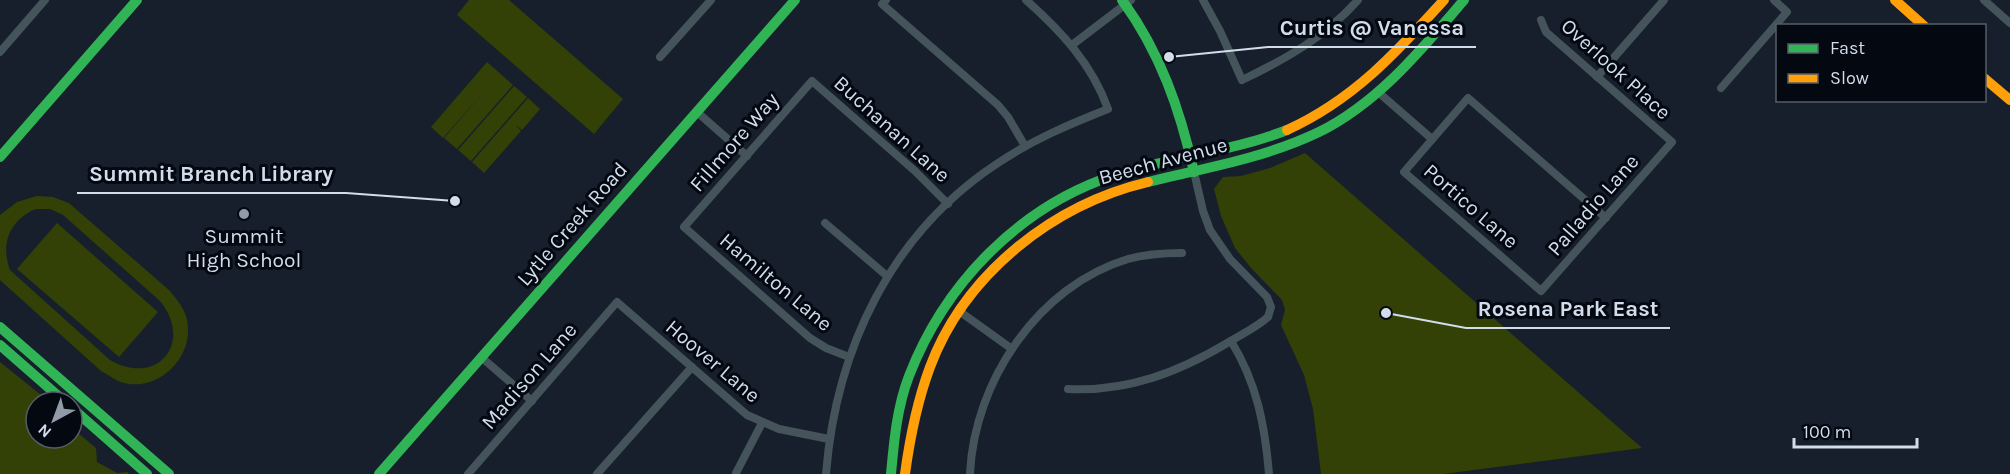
<svg xmlns="http://www.w3.org/2000/svg" width="2010" height="474" font-family="Karla,sans-serif">
<style>
.green{fill:#334006;fill-rule:evenodd}
.lines{fill:none;stroke-linecap:round;stroke-linejoin:round}
.street{stroke:#45535a;stroke-width:8}
.fast{stroke:#30b455;stroke-width:10}
.slow{stroke:#ff9f0a;stroke-width:10}
.poi-dot{fill:#909aa8;stroke:#030811;stroke-width:2}
.labels{text-anchor:middle;dominant-baseline:central;stroke-width:6;stroke-linejoin:round;paint-order:stroke}
.street-label{font-size:21px;fill:#d2ddec;stroke:#030811}
.poi-label{font-size:21px;fill:#d2ddec;stroke:#030811}
.leader{fill:none;stroke:#d2ddec;stroke-width:2}
.callout-dot{fill:#d2ddec;stroke:#030811;stroke-width:2}
.callout-label{font-size:22px;text-anchor:middle;font-weight:bold;fill:#d2ddec;stroke:#030811;stroke-width:6;stroke-linejoin:round;paint-order:stroke}
</style>
<rect width="100%" height="100%" fill="#161f2b"/>
<!-- green -->
<g class="green">
<polygon points="469,0 509,0 623,99 594,134 457,15"/>
<polygon points="487,62 513,85 457,149 444,138 484,92 443,138 431,127"/>
<polygon points="514,86 527,97 471,161 458,150"/>
<polygon points="528,98 540,109 522,130 516,125 521,131 484,173 472,162"/>
<polygon points="1305,153 1642,448 1443,474 1321,474 1313,409 1304,375 1281,325 1285,310 1282,300 1251,268 1235,248 1221,216 1214,189 1223,177 1241,176 1270,168"/>
<path d="M 37,196 L 53,197 L 69,203 L 170,291 C 179,302 188,313 188,328 C 190,363 152,395 118,381 C 112,378 107,374 101,371 L 0,280 L 0,215 L 17,202 ZM 36,209 L 50,209 L 63,215 L 160,301 C 194,343 157,387 110,360 L 10,270 C 0,243 10,220 36,209 Z"/>
<polygon points="57,223 158,312 119,357 17,269"/>
<polygon points="0,362 41,395 46,402 36,402 36,438 72,438 72,428 96,448 97,462 117,473 127,472 130,474 0,474"/>
</g>
<g class="lines">
<!-- street -->
<g class="street">
<polyline points="886,0 882,4 998,105 1008,117 1025,146"/>
<path d="M 1203,0 L 1220,31 L 1242,80 C 1286,59 1325,37 1358,0"/>
<polyline points="1984,0 2010,23"/>
<polyline points="1541,20 1546,32 1672,142 1541,291 1404,172 1468,98 1606,218"/>
<polyline points="1072,45 1131,0"/>
<polyline points="0,52 45,0"/>
<polyline points="660,57 711,0"/>
<polyline points="1597,77 1664,0"/>
<polyline points="1721,88 1787,12 1774,0"/>
<polyline points="1378,92 1432,139"/>
<polyline points="697,112 747,156"/>
<polyline points="825,223 887,276"/>
<polyline points="959,311 1012,349"/>
<path d="M 1231,341 C 1257,383 1265,426 1269,474"/>
<polyline points="481,357 532,401"/>
<polyline points="849,357 826,348 810,338 684,227 812,81 915,171 948,204"/>
<path d="M 1068,389 C 1128,392 1179,372 1229,342 C 1242,334 1257,327 1268,317 L 1271,307 L 1267,297 L 1230,259 L 1210,230 L 1203,211 L 1194,172"/>
<polyline points="736,473 762,423"/>
<polyline points="468,474 617,302 747,415 779,429 829,439"/>
<polyline points="597,474 692,367"/>
<path d="M 826,474 C 836,349 891,233 998,163 C 1032,140 1070,124 1108,109 C 1092,64 1061,31 1026,0"/>
<path d="M 970,474 C 974,382 1038,286 1128,259 C 1146,254 1164,253 1182,253"/>
</g>
<!-- fast -->
<g class="fast">
<path d="M 1122,0 C 1160,52 1180,109 1194,172"/>
<polyline points="0,157 137,0"/>
<path d="M 1148,182 C 1205,168 1265,158 1319,132 C 1378,103 1422,49 1464,0"/>
<polyline points="0,327 169,474"/>
<polyline points="0,345 65,402"/>
<polyline points="72,408 147,474"/>
<polyline points="379,474 795,0"/>
<path d="M 891,474 C 894,441 897,407 909,376 C 945,283 1020,206 1115,175 C 1171,157 1231,152 1287,130"/>
</g>
<!-- slow -->
<g class="slow">
<polyline points="1895,0 1924,26"/>
<polyline points="1984,78 2010,100"/>
<path d="M 1287,130 C 1353,100 1396,53 1444,0"/>
<path d="M 905,474 C 910,437 917,402 930,367 C 965,274 1052,205 1148,182"/>
</g>
</g>
<!-- markers -->
<circle class="poi-dot" cx="244" cy="214" r="6"/>
<g class="labels">
<!-- street labels -->
<g class="street-label">
<text transform="translate(1616 69) rotate(42)">Overlook Place</text>
<text transform="translate(892 129) rotate(42)">Buchanan Lane</text>
<text transform="translate(734 142) rotate(-49)">Fillmore Way</text>
<text transform="translate(1163 161) rotate(-15)">Beech Avenue</text>
<text transform="translate(1593 205) rotate(-49)">Palladio Lane</text>
<text transform="translate(1471 206) rotate(41)">Portico Lane</text>
<text transform="translate(572 224) rotate(-49)">Lytle Creek Road</text>
<text transform="translate(776 282) rotate(40)">Hamilton Lane</text>
<text transform="translate(713 361) rotate(40)">Hoover Lane</text>
<text transform="translate(529 376) rotate(-49)">Madison Lane</text>
</g>
<!-- poi labels -->
<g class="poi-label">
<text x="244" y="236">Summit<tspan x="244" dy="24">High School</tspan></text>
</g>
</g>
<!-- callouts -->
<path class="leader" d="M1169 57L1268 47H1476M455 201L346 193H77M1386 313L1466 328H1670"/>
<g class="callout-dot">
<circle cx="1169" cy="57" r="6"/>
<circle cx="455" cy="201" r="6"/>
<circle cx="1386" cy="313" r="6"/>
</g>
<g class="callout-label">
<text x="1372" y="35">Curtis @ Vanessa</text>
<text x="211" y="181">Summit Branch Library</text>
<text x="1568" y="316">Rosena Park East</text>
</g>
<!-- legend -->
<rect x="1776" y="24" width="210" height="78" fill="#030811" stroke="#565d69" stroke-width="1.5"/>
<rect x="1788" y="44" width="30" height="9" fill="#30b455" stroke="#565d69" stroke-width="1.5"/>
<text x="1830" y="54" font-size="18" fill="#d2ddec">Fast</text>
<rect x="1788" y="74" width="30" height="9" fill="#ff9f0a" stroke="#565d69" stroke-width="1.5"/>
<text x="1830" y="84" font-size="18" fill="#d2ddec">Slow</text>
<!-- north arrow -->
<g transform="translate(54 420) rotate(221)"><circle r="28" fill="#030811" stroke="#565d69" stroke-width="1.5"/>
<path d="M0-4.5L10 22L0 15L-10 22Z" fill="#909aa8"/>
<text y="-9" font-size="16" font-weight="bold" text-anchor="middle" fill="#d2ddec">N</text>
</g>
<!-- scale -->
<path d="M1794 438v9h123v-9" fill="none" stroke="#d2ddec" stroke-width="3"/>
<text x="1803" y="438" font-size="18" fill="#d2ddec" stroke="#030811" stroke-width="4.5" paint-order="stroke">100 m</text>
</svg>
